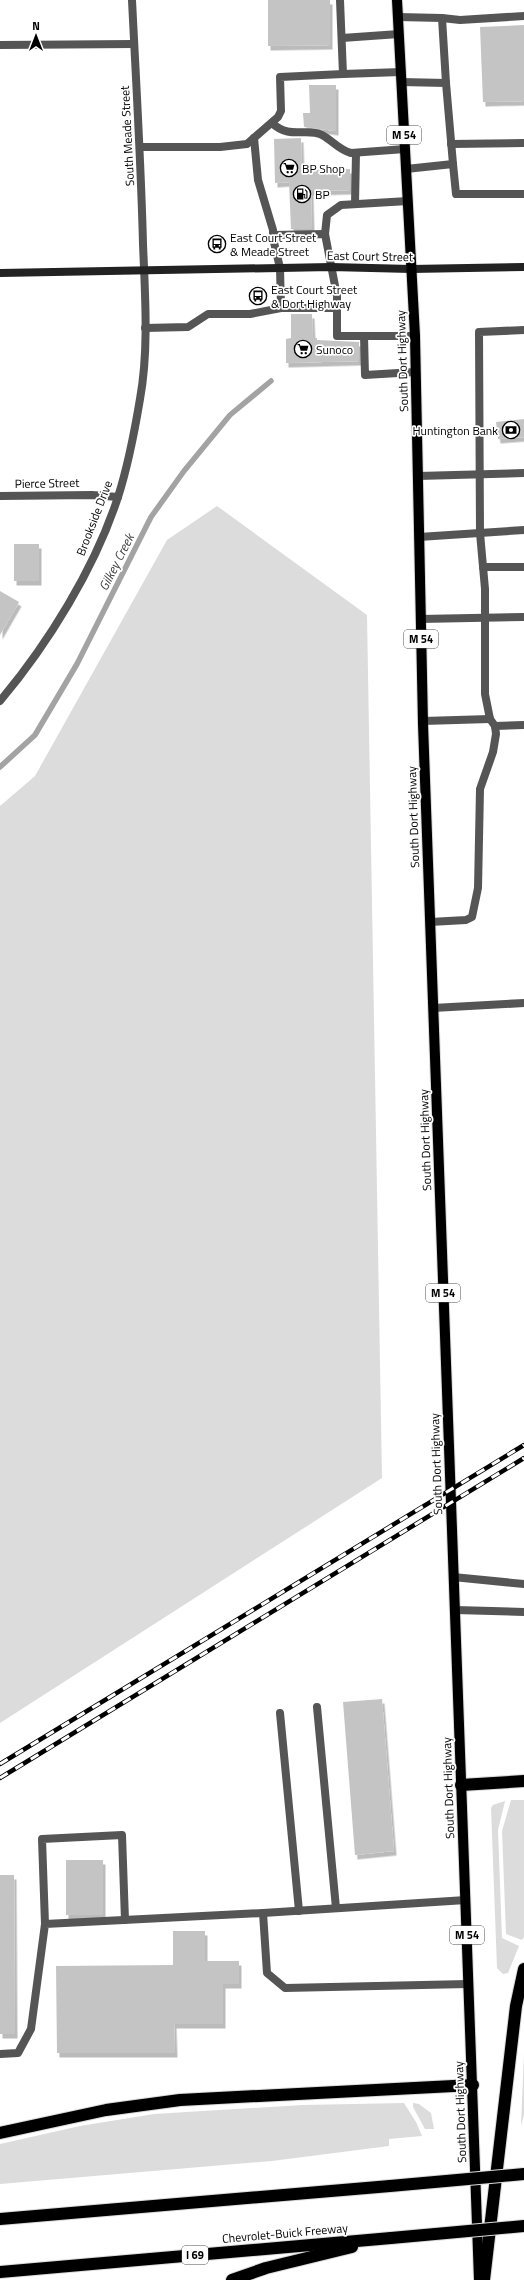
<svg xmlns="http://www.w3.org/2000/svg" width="524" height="2280" font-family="'Titillium Web',sans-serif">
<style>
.green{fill:#dcdcdc}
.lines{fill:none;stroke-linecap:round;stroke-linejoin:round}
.stream{stroke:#a3a3a3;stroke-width:5.5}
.building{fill:#c4c4c4;filter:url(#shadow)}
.primary-casing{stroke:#dbdbdb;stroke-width:12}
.highway-casing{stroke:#dbdbdb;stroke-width:14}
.lane{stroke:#555;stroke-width:8}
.street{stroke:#555;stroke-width:8}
.secondary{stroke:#222;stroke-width:8}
.primary{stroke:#000;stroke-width:10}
.highway{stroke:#000;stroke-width:12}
.rail-casing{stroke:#000;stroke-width:4.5}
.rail{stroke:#fff;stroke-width:3;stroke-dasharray:9;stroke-linecap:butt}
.highway-bridge-casing{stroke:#dbdbdb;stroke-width:14;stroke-linecap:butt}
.highway-bridge{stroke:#000;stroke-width:12}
.labels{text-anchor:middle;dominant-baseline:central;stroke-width:3.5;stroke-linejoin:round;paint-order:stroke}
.shield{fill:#fff;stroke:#4c4c4c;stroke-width:1}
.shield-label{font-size:11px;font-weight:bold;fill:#000}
.street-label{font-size:12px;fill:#000;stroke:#fff}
.poi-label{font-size:12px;fill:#000;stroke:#fff;text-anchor:start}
.water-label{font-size:13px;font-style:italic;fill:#444;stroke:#fff}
</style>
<defs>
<filter id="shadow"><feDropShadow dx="2.5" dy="4.5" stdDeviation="0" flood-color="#0004"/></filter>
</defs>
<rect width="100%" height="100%" fill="#fff"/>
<!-- green -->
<g class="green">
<polygon points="217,506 367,615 382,1478 0,1723 0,806 35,776 167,540"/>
<polygon points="511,1800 524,1800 524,1937 522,1940 506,1934 502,1831"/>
<polygon points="505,1801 498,1830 502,1938 519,1946 508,1973 503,1974 497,1968 491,1808 493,1805"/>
<polygon points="524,2054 524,2115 521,2126"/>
<polygon points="404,2103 416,2122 422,2136 389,2139 389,2146 272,2161 0,2184 0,2144 80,2126 154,2114 303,2105"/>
<polygon points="413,2103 419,2104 431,2113 434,2129 425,2129 413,2107"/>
</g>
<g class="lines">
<!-- stream -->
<polyline class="stream" points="0,767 35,735 77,664 151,517 184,471 230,415 271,381"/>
</g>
<!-- building -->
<g class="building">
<polygon points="268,0 330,0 330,45 268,46"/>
<polygon points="524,25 524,101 483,102 480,27"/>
<polygon points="309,85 336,85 336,131 304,127 303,113 310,113"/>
<polygon points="301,138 302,170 350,169 350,190 311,191 312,229 291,229 289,182 275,183 274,139"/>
<polygon points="291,314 312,314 313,338 317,338 317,340 359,342 359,361 286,363 286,339 291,338"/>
<polygon points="524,419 524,437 498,439 496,422"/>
<rect x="14" y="544" width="25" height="37"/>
<polygon points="0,591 19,602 0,635"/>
<polygon points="382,1699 394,1851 355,1855 343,1702"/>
<rect x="66" y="1860" width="37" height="55"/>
<polygon points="0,1875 14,1875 15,2034 0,2034"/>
<polygon points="173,1931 205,1931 205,1961 239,1961 239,1984 223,1984 223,2024 174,2024 175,2053 57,2053 56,1966 173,1965"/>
</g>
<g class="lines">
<defs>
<polyline id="primary" points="397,0 415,336 423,724 479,2280"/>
<g id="highway">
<polyline points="461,1785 524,1781"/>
<polyline points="0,2133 106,2110 180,2100 473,2085"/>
<polyline points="0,2219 390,2186"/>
<polyline points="0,2272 391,2238"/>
<polyline points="232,2280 266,2268 352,2247"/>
<polyline points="484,2280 516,2006 524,1969"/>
</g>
</defs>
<!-- primary casing -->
<use href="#primary" class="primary-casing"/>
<!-- highway casing -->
<use href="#highway" class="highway-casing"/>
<!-- lane -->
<g class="lane">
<polyline points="398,17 442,18 446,83"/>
<polyline points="442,18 460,20 524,16"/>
<polyline points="342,38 399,34"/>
<polyline points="343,74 401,72"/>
<polyline points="401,82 446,83 453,164 406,169"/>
<path d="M 272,123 C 290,140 306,127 322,135 C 333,141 339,150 351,153 L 405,149"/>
<polyline points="254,138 258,180 273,230 273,238 280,268 281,308 337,308 337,296 325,234 273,235"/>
<polyline points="451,144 524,143"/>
<polyline points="140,147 220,147 247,144 278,117 281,111 280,77 343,74 340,0"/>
<polyline points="453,164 456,194 524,194"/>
<polyline points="355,204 356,153"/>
<polyline points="325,234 327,215 341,205 408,201"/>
<polyline points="337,308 337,336 415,336"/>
<polyline points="145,328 188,327 208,314 250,314 281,308"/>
<polyline points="364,336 365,375 415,372"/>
<polyline points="418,476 524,473"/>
<polyline points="419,537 524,530"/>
<polyline points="483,567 524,567"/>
<polyline points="420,619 524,617"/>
<polyline points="423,721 490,719"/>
<polyline points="495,726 524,725"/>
<polyline points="430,922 466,920 472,917 478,888 480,789 493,752 496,734 495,726 490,719 485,694 485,589 480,533 479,332 524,330"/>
<polyline points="433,1008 524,1003"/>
<polyline points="453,1577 524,1584"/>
<polyline points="455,1610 524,1612"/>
<polyline points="317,1707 336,1908"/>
<polyline points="280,1713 299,1911"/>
<polyline points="263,1913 267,1973 285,1988 468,1984"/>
<polyline points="45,1924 42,1839 122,1835 125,1920"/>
<polyline points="0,2054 18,2053 31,2029 45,1924 263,1913 466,1900"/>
</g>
<!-- street -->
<g class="street">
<polyline points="0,45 134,44"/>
<polyline points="0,496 92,495 118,497"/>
<path d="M 0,701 C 48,644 95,568 118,497 C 127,469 135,429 140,399 C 149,350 145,294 143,244 C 141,163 136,81 132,0"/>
</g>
<!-- secondary -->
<polyline class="secondary" points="0,273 331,267 411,269 524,267"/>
<!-- primary -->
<use href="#primary" class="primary"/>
<!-- highway -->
<use href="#highway" class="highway"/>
<defs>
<g id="rail">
<polyline points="0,1764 524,1445"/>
<polyline points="0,1778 524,1458"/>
</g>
</defs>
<!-- rail casing -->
<use href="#rail" class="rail-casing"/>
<!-- rail -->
<use href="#rail" class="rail"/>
<defs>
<g id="highway-bridge">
<polyline points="390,2186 524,2174"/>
<polyline points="391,2238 524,2226"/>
</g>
</defs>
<!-- highway-bridge casing -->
<use href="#highway-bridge" class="highway-bridge-casing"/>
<!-- highway-bridge -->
<use href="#highway-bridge" class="highway-bridge"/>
</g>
<!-- icons -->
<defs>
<symbol id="supermarket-ring" viewBox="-11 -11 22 22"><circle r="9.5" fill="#fff" stroke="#000" stroke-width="1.5"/><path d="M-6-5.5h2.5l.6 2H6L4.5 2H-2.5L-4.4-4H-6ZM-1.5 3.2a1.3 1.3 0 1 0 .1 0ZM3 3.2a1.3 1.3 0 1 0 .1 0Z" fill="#000"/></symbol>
<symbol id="fuel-ring" viewBox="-11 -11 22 22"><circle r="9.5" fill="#fff" stroke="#000" stroke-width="1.5"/><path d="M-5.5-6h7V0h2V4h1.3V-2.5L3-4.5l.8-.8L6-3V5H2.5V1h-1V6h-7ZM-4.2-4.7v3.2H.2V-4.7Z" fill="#000"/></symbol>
<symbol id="bus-ring" viewBox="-11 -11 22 22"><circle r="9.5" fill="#fff" stroke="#000" stroke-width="1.5"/><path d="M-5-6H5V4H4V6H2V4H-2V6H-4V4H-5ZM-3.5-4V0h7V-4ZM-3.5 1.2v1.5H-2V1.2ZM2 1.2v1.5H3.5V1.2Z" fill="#000"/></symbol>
<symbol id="bank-ring" viewBox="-11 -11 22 22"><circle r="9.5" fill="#fff" stroke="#000" stroke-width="1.5"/><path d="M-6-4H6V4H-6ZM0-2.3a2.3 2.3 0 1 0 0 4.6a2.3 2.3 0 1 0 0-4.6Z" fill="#000"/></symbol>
</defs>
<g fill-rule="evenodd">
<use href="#supermarket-ring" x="279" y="158" width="20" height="20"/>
<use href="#fuel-ring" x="292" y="184" width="20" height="20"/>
<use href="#bus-ring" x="207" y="234" width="20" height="20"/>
<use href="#bus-ring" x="248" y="286" width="20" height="20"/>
<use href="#supermarket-ring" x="293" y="339" width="20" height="20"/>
<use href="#bank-ring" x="501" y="420" width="20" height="20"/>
</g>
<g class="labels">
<!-- shield labels -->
<g class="shield">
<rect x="387" y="126" width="34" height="18" rx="3"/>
<rect x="404" y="630" width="34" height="18" rx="3"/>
<rect x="426" y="1284" width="34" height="18" rx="3"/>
<rect x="450" y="1926" width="34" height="18" rx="3"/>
<rect x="182" y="2246" width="26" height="18" rx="3"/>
</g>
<g class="shield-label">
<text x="404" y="135">M 54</text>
<text x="421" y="639">M 54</text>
<text x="443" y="1293">M 54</text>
<text x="467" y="1935">M 54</text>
<text x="195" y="2255">I 69</text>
</g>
<!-- street labels -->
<g class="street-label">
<text transform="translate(127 136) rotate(-93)">South Meade Street</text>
<text transform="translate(370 256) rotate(1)">East Court Street</text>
<text transform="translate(402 361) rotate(-92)">South Dort Highway</text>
<text transform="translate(47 483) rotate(-1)">Pierce Street</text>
<text transform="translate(94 518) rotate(-69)">Brookside Drive</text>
<text transform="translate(413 817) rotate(-92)">South Dort Highway</text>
<text transform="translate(425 1140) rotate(-92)">South Dort Highway</text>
<text transform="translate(436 1464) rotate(-92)">South Dort Highway</text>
<text transform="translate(448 1788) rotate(-92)">South Dort Highway</text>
<text transform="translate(460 2112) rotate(-92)">South Dort Highway</text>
<text transform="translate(285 2233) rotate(-5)">Chevrolet-Buick Freeway</text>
</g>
<!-- poi labels -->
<g class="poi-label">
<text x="302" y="168">BP Shop</text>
<text x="315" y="194">BP</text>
<text x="230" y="237">East Court Street<tspan x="230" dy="14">&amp; Meade Street</tspan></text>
<text x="271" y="289">East Court Street<tspan x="271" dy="14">&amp; Dort Highway</tspan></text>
<text x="316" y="349">Sunoco</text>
<text x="498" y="430" text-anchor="end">Huntington Bank</text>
</g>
<!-- water labels -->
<g class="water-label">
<text transform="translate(116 562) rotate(-63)">Gilkey Creek</text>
</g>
</g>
<!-- north arrow -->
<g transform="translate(36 36)" stroke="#ffffff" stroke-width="3" paint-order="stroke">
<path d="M0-3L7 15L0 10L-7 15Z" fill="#000000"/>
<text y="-6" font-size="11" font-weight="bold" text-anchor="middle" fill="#000000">N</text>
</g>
</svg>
